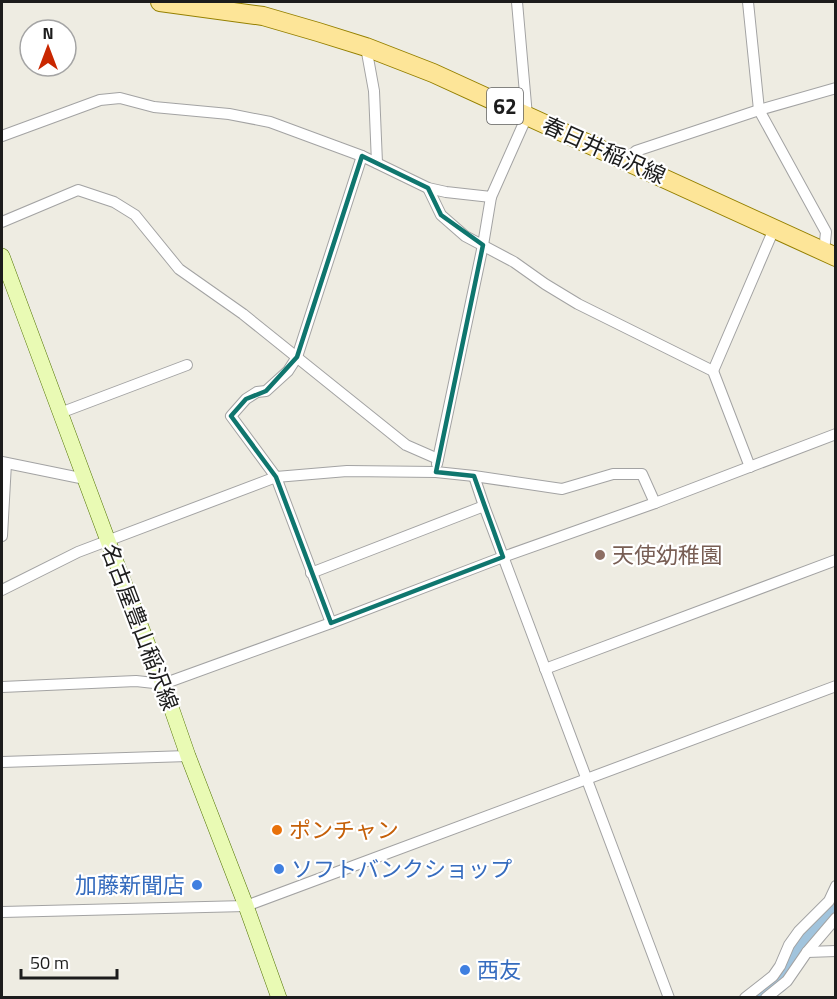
<svg xmlns="http://www.w3.org/2000/svg" width="837" height="999" font-family="'Titillium Web','Noto Sans JP',sans-serif">
<style>
.lines{fill:none;stroke-linecap:round;stroke-linejoin:round}
.river{stroke:#a1c4dd;stroke-width:22}
.minor-casing{stroke:#a3a3a3;stroke-width:12}
.secondary-casing{stroke:#527403;stroke-width:16}
.primary-casing{stroke:#958000;stroke-width:20}
.minor{stroke:#fff;stroke-width:10}
.secondary{stroke:#e9fab4;stroke-width:15}
.primary{stroke:#fde598;stroke-width:18}
.marked{fill:none;stroke:#0f766e;stroke-width:4.5;stroke-linejoin:round}
.education-dot{fill:#8d6e63;stroke:#fff;stroke-width:2}
.food-dot{fill:#e8710a;stroke:#fff;stroke-width:2}
.shop-dot{fill:#3f7fe0;stroke:#fff;stroke-width:2}
.labels{text-anchor:middle;dominant-baseline:central;stroke-width:4.5;stroke-linejoin:round;paint-order:stroke}
.shield{fill:#fff;stroke:#606060;stroke-width:1.5}
.shield-label{font-size:21px;font-weight:bold;fill:#1c1c1c}
.street-label{font-size:22px;fill:#1c1c1c;stroke:#fff}
.education-label{font-size:22px;fill:#785e54;stroke:#fff;text-anchor:start}
.food-label{font-size:22px;fill:#c56008;stroke:#fff;text-anchor:start}
.shop-label{font-size:22px;fill:#366cbe;stroke:#fff;text-anchor:start}
</style>
<rect width="100%" height="100%" fill="#eeece2"/>
<g class="lines">
<!-- river -->
<polyline class="river" points="754,998 778,982 788,968 795,947 829,913 836,902"/>
<defs>
<g id="minor">
<polyline points="748,2 759,110 826,232 824,252"/>
<polyline points="366,47 374,91 377,163"/>
<polyline points="2,136 100,100 120,98 154,107 229,114 270,122 362,156 428,188 446,192 491,197 527,116 517,2"/>
<polyline points="626,160 636,151 759,110 836,88"/>
<polyline points="428,188 441,215 465,236 514,262 545,284 578,304 713,371 750,467"/>
<polyline points="2,222 78,190 114,202 135,215 179,269 243,314 406,445 438,459"/>
<polyline points="713,371 774,229"/>
<polyline points="60,413 187,365"/>
<polyline points="2,462 85,479"/>
<polyline points="437,464 483,245 491,197"/>
<polyline points="474,476 484,506 669,998"/>
<polyline points="2,536 6,463"/>
<polyline points="311,573 484,506"/>
<polyline points="2,590 78,552 276,477 347,471 436,472 474,476 562,489 613,474 642,474 655,503"/>
<polyline points="331,623 276,477 231,416 246,399 257,392 266,391 288,371 297,357 362,156"/>
<polyline points="545,669 836,560"/>
<polyline points="2,687 136,681 163,684 331,623 503,557 655,503 836,434"/>
<polyline points="2,762 188,756"/>
<polyline points="2,912 246,906 836,686"/>
<polyline points="807,952 836,951"/>
<polyline points="745,998 773,976 780,966 789,945 799,931 829,901 836,886"/>
<polyline points="766,998 787,981 807,952 836,918"/>
</g>
<polyline id="secondary" points="2,256 108,541 163,684 188,756 246,906 279,998"/>
<polyline id="primary" points="160,2 263,16 318,32 366,47 433,73 836,257"/>
</defs>
<!-- minor casing -->
<use href="#minor" class="minor-casing"/>
<!-- secondary casing -->
<use href="#secondary" class="secondary-casing"/>
<!-- primary casing -->
<use href="#primary" class="primary-casing"/>
<!-- minor -->
<use href="#minor" class="minor"/>
<!-- secondary -->
<use href="#secondary" class="secondary"/>
<!-- primary -->
<use href="#primary" class="primary"/>
</g>
<!-- marked area -->
<path class="marked" d="M 362,156 L 428,188 L 441,215 L 483,245 L 436,472 L 474,476 L 503,557 L 331,623 L 276,477 L 231,416 L 246,399 L 266,391 L 297,357 Z"/>
<!-- markers -->
<circle class="education-dot" cx="600" cy="555" r="6"/>
<circle class="food-dot" cx="277" cy="830" r="6"/>
<g class="shop-dot">
<circle cx="279" cy="869" r="6"/>
<circle cx="197" cy="885" r="6"/>
<circle cx="465" cy="970" r="6"/>
</g>
<g class="labels">
<!-- shield labels -->
<rect class="shield" x="487" y="88" width="36" height="36" rx="4.5"/>
<g class="shield-label">
<text x="505" y="106">62</text>
</g>
<!-- street labels -->
<g class="street-label">
<text transform="translate(604 150) rotate(24)">春日井稲沢線</text>
<text transform="translate(140 627) rotate(69)">名古屋豊山稲沢線</text>
</g>
<!-- education labels -->
<g class="education-label">
<text x="612" y="555">天使幼稚園</text>
</g>
<!-- food labels -->
<g class="food-label">
<text x="289" y="830">ポンチャン</text>
</g>
<!-- shop labels -->
<g class="shop-label">
<text x="291" y="869">ソフトバンクショップ</text>
<text x="185" y="885" text-anchor="end">加藤新聞店</text>
<text x="477" y="970">西友</text>
</g>
</g>
<!-- border -->
<rect width="837" height="999" fill="none" stroke="#1c1c1c" stroke-width="6"/>
<!-- north arrow -->
<g transform="translate(48 48)"><circle r="28" fill="#ffffff" stroke="#a4a4a4" stroke-width="1.5"/>
<path d="M0-4.5L10 22L0 15L-10 22Z" fill="#c92700"/>
<text y="-9" font-size="16" font-weight="bold" text-anchor="middle" fill="#1c1c1c">N</text>
</g>
<!-- scale -->
<path d="M21 969v9h96v-9" fill="none" stroke="#1c1c1c" stroke-width="3"/>
<text x="30" y="969" font-size="18" fill="#1c1c1c" stroke="#ffffff" stroke-width="4.5" paint-order="stroke">50 m</text>
</svg>
